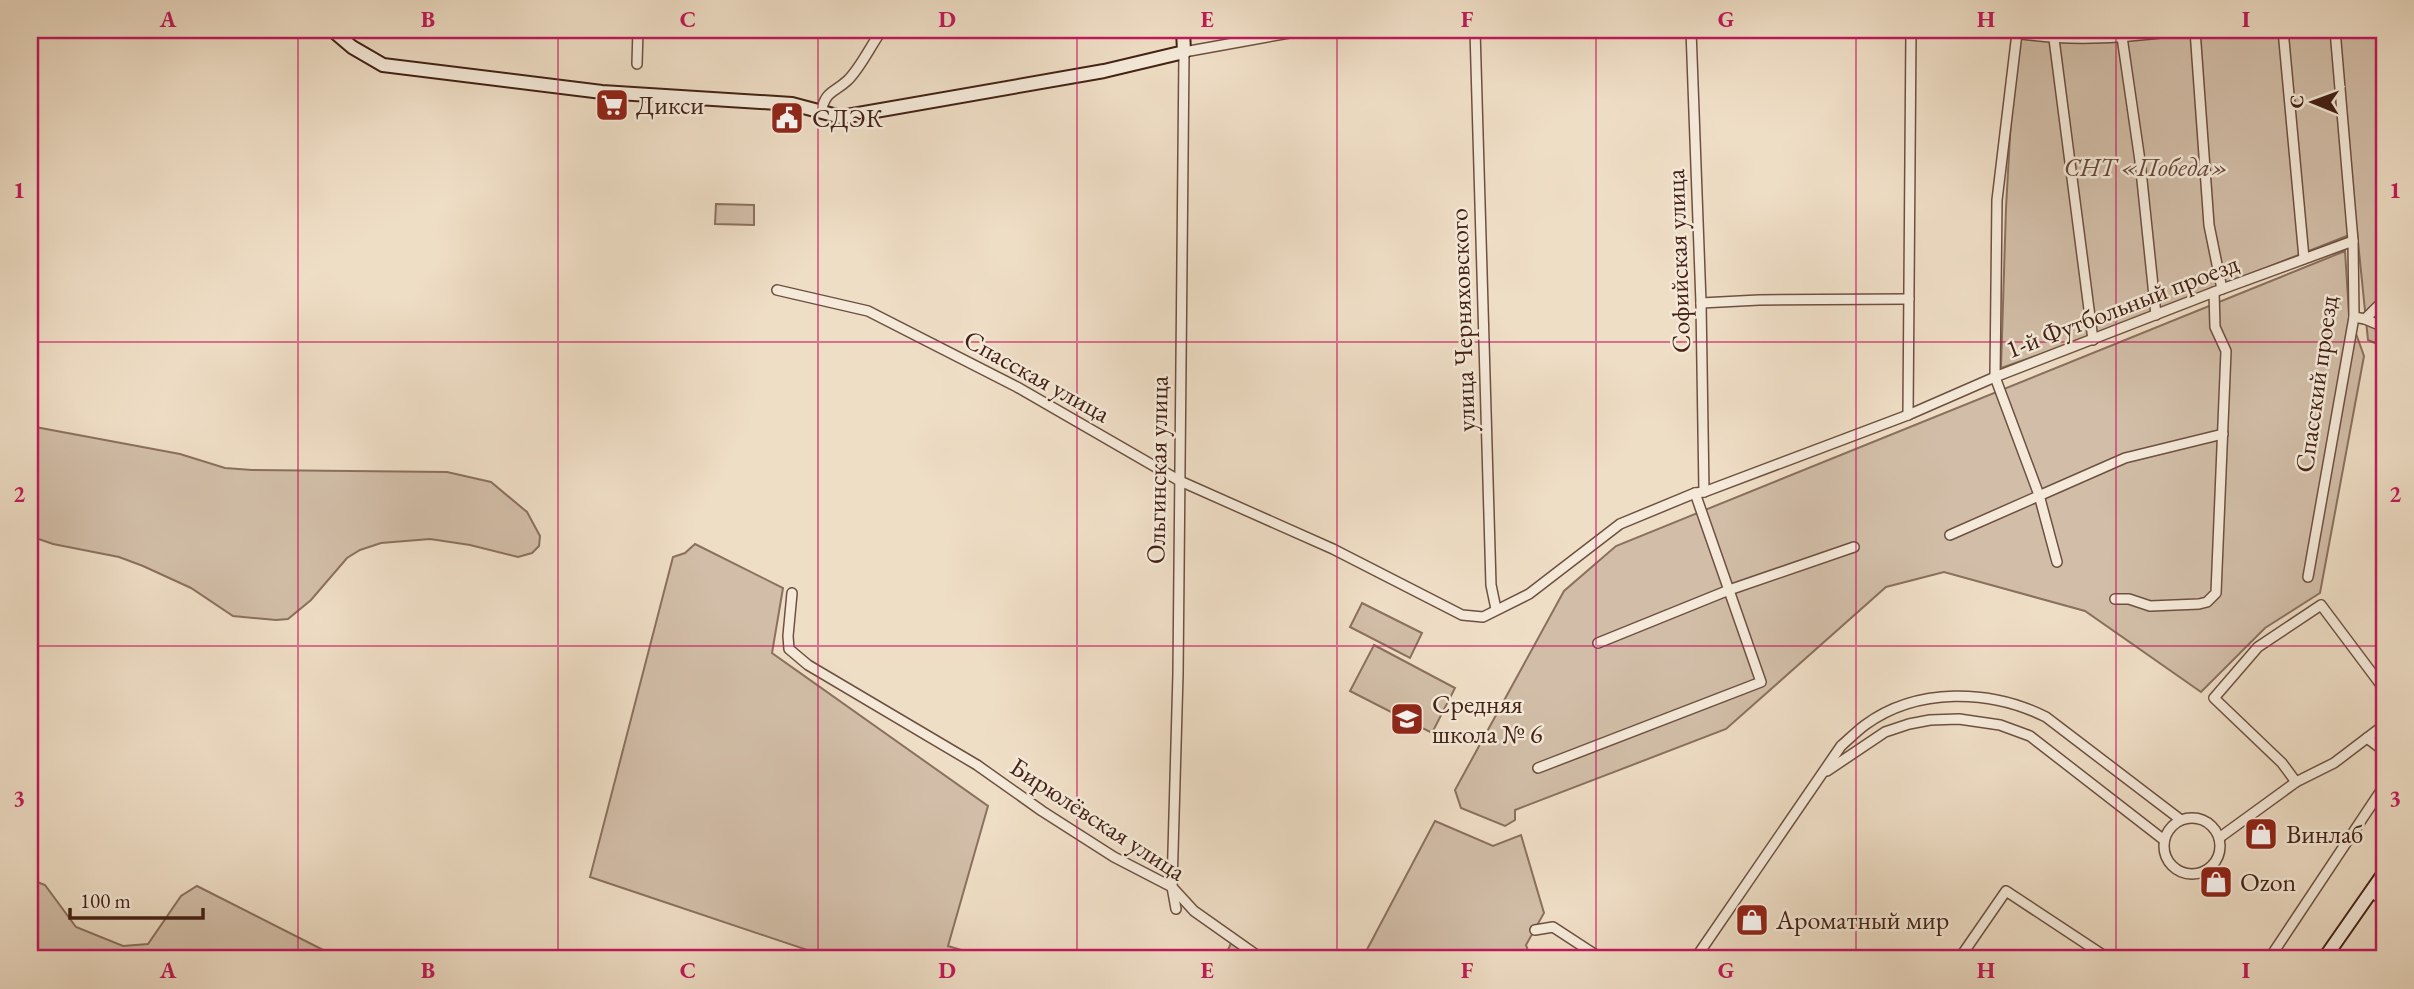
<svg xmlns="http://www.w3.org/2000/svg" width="2414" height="989" font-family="'EB Garamond',serif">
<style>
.green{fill:#d2bea8;stroke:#8a705e;stroke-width:2}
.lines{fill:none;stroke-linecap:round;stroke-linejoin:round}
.street-casing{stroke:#6e5041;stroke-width:12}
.secondary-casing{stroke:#432115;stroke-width:16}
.street{stroke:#f5eada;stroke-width:9}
.secondary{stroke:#f5eada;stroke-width:12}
.grid{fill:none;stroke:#c2185b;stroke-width:2;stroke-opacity:0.55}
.labels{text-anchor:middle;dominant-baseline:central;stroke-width:5;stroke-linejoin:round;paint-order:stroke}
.poi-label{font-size:26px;fill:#432115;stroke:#f5eada;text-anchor:start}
.park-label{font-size:26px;font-style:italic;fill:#67483a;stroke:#f5eada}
.street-label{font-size:26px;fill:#432115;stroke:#f5eada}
.neatline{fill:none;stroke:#c2185b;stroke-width:2.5}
.grid-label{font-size:23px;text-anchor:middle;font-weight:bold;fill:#c2185b}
</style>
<rect width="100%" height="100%" fill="#efdec6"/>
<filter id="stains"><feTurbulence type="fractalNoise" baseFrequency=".00286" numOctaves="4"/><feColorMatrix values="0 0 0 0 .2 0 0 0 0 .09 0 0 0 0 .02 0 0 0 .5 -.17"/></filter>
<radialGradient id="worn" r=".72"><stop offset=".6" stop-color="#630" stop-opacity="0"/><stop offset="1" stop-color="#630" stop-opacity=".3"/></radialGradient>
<!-- green -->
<g class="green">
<polygon points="2016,30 2384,30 2384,347 2368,340 2357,232 2090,337 2001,368 2006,208"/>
<polygon points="716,204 754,205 754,225 715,224"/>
<polygon points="2345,251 2349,314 2364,356 2320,593 2265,628 2201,692 2085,611 1944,572 1886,587 1726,729 1515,810 1515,820 1505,826 1461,808 1455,790 1564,591 1616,546"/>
<polygon points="30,426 180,454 225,468 252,470 447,472 491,482 527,512 540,536 539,546 532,553 518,557 470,545 430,539 381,543 360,550 347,558 311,600 288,619 276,620 233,616 191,588 143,566 119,557 53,544 30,536"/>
<polygon points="695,544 783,588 772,653 988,806 948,946 991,959 834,959 590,877 673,557 685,553"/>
<polygon points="1362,603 1422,633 1410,658 1350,627"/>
<polygon points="1374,645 1455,688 1432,733 1350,691"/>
<polygon points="1435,821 1493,846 1521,835 1544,913 1526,945 1531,959 1362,959"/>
<polygon points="30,879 45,885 76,927 123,946 148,944 181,896 197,886 341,959 30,959"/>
<polygon points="1231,943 1253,959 1224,959"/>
</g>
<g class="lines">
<defs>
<g id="street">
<polyline points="1475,30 1491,585 1496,609"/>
<polyline points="1691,30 1701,303 1704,492"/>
<polyline points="2195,30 2209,225 2222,289"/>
<polyline points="2283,30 2304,258"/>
<polyline points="2122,37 2140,161 2156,315"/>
<polyline points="2054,39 2093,340"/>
<polyline points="637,64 638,30"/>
<path d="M 821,112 C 826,90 833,94 848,80 C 861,67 871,45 882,30"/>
<polyline points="777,290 868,311 1017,387 1180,481 1333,549 1462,615 1483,617 1529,594 1620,524 1695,493 1704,492 1908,415 1995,377 2214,292 2353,241"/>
<polyline points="1701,303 1759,300 1909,299"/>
<polyline points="2354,317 2365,319 2384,327"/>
<polyline points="2365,319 2384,300"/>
<polyline points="1908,415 1911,30"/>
<polyline points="1950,535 2125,458 2223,434"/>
<path d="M 2057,562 L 2039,495 L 1995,377 L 1997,200 L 2017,33 C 2076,43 2128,37 2187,30"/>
<polyline points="2308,577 2354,317 2353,241 2335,30"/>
<polyline points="792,593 788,636 789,649 808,665 977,765 1042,811 1114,857 1172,887 1194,911 1262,959"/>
<polyline points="2115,599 2129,599 2150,606 2199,604 2207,602 2216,593 2226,351 2215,327 2214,292"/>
<polyline points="1598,643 1729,590 1854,547"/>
<polyline points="2367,738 2384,751"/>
<polyline points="1538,768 1761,682 1695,493"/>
<polyline points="1827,771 1885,732 1909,724 1930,720 1959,719 2000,725 2030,736 2164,840"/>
<polyline points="2296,782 2282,763 2214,698 2258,647 2321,605 2384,689"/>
<circle cx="2192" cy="846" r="28"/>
<polyline points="2219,838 2296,782 2334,763 2384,725"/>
<polyline points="2371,892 2384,901"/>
<polyline points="1176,909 1172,887 1178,674 1184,52 1306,30"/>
<polyline points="1535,930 1553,927 1602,959"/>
<path d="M 1695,959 L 1841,746 C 1849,739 1857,731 1865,725 C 1917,687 1990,689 2046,717 L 2181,820"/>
<polyline points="1959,959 2006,891 2103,955 2103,959"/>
<polyline points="2269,959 2384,786"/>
</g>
<g id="secondary">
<polyline points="332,30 352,47 383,65 602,92 792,104 841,117 1104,71 1184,52 1183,30"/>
<polyline points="2324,959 2384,873"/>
</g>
</defs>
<!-- street casing -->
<use href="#street" class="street-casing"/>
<!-- secondary casing -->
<use href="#secondary" class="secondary-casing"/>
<!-- street -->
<use href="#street" class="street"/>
<!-- secondary -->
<use href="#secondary" class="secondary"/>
</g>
<!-- grid -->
<path class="grid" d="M 298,30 L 298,959M 558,30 L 558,959M 818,30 L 818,959M 1077,30 L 1077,959M 1337,30 L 1337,959M 1596,30 L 1596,959M 1856,30 L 1856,959M 2116,30 L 2116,959M 30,342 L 2384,342M 30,646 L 2384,646"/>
<!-- icons -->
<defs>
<symbol id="supermarket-square" viewBox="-11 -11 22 22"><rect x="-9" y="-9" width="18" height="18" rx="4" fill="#8f2418" stroke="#f5eada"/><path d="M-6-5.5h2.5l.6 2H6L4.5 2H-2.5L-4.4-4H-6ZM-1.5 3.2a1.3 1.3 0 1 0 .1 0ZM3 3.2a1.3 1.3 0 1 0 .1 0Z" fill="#fff"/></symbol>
<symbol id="civic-square" viewBox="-11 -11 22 22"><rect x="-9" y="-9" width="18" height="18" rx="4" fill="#8f2418" stroke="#f5eada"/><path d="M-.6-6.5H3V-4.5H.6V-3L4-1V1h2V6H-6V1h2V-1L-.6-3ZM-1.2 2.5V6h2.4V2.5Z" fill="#fff"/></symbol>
<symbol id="school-square" viewBox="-11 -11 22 22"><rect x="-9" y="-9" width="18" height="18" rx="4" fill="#8f2418" stroke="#f5eada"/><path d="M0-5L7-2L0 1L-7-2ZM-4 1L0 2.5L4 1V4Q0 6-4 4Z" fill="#fff"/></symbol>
<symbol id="shop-square" viewBox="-11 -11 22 22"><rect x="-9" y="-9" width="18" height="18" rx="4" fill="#8f2418" stroke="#f5eada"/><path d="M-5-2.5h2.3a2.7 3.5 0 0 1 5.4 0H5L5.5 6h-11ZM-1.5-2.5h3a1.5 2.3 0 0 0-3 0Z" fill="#fff"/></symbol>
</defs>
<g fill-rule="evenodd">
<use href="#supermarket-square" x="593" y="86" width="38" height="38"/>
<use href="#civic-square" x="768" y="99" width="38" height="38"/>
<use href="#school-square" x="1388" y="700" width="38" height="38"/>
<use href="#shop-square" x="2242" y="815" width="38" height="38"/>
<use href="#shop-square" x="2197" y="863" width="38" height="38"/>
<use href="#shop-square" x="1733" y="901" width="38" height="38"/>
</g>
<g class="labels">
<!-- poi labels -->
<g class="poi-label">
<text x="636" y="105">Дикси</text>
<text x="812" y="118">СДЭК</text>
<text x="1432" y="704">Средняя<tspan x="1432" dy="30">школа № 6</tspan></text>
<text x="2286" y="834">Винлаб</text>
<text x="2240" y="882">Ozon</text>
<text x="1776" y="920">Ароматный мир</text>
</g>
<!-- park labels -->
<g class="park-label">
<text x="2146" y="167">СНТ «Победа»</text>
</g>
<!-- street labels -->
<g class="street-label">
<text transform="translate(1678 261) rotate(-92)">Софийская улица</text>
<text transform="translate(2122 306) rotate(-21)">1-й Футбольный проезд</text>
<text transform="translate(1462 320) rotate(-92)">улица Черняховского</text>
<text transform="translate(1037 376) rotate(29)">Спасская улица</text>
<text transform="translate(2316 384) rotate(-82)">Спасский проезд</text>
<text transform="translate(1157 470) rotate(-89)">Ольгинская улица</text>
<text transform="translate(1098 819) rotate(33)">Бирюлёвская улица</text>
</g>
</g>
<!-- margin -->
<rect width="2414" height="989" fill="none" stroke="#efdec6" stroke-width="77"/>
<!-- north arrow -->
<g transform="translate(2313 102) rotate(271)" stroke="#f5eada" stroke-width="5" paint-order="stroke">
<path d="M0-5L12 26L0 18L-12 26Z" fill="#432115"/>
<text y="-10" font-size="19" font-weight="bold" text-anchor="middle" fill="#432115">С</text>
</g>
<!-- scale -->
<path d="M70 908v10h133v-10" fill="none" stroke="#432115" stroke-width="3.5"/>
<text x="80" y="908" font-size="21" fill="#432115" stroke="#f5eada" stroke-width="5" paint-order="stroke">100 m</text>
<rect x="38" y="38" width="2338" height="912" class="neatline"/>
<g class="grid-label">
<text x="168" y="27">A</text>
<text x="428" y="27">B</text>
<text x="688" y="27">C</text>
<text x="947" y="27">D</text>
<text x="1207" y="27">E</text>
<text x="1467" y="27">F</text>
<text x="1726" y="27">G</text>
<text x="1986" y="27">H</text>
<text x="2246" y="27">I</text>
<text x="19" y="198">1</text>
<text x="2395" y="198">1</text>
<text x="19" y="502">2</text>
<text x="2395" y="502">2</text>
<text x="19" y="806">3</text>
<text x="2395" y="806">3</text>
<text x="168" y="978">A</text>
<text x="428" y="978">B</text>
<text x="688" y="978">C</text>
<text x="947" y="978">D</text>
<text x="1207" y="978">E</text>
<text x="1467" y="978">F</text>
<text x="1726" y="978">G</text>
<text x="1986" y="978">H</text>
<text x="2246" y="978">I</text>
</g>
<rect width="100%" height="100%" filter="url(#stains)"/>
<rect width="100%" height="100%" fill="url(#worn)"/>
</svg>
